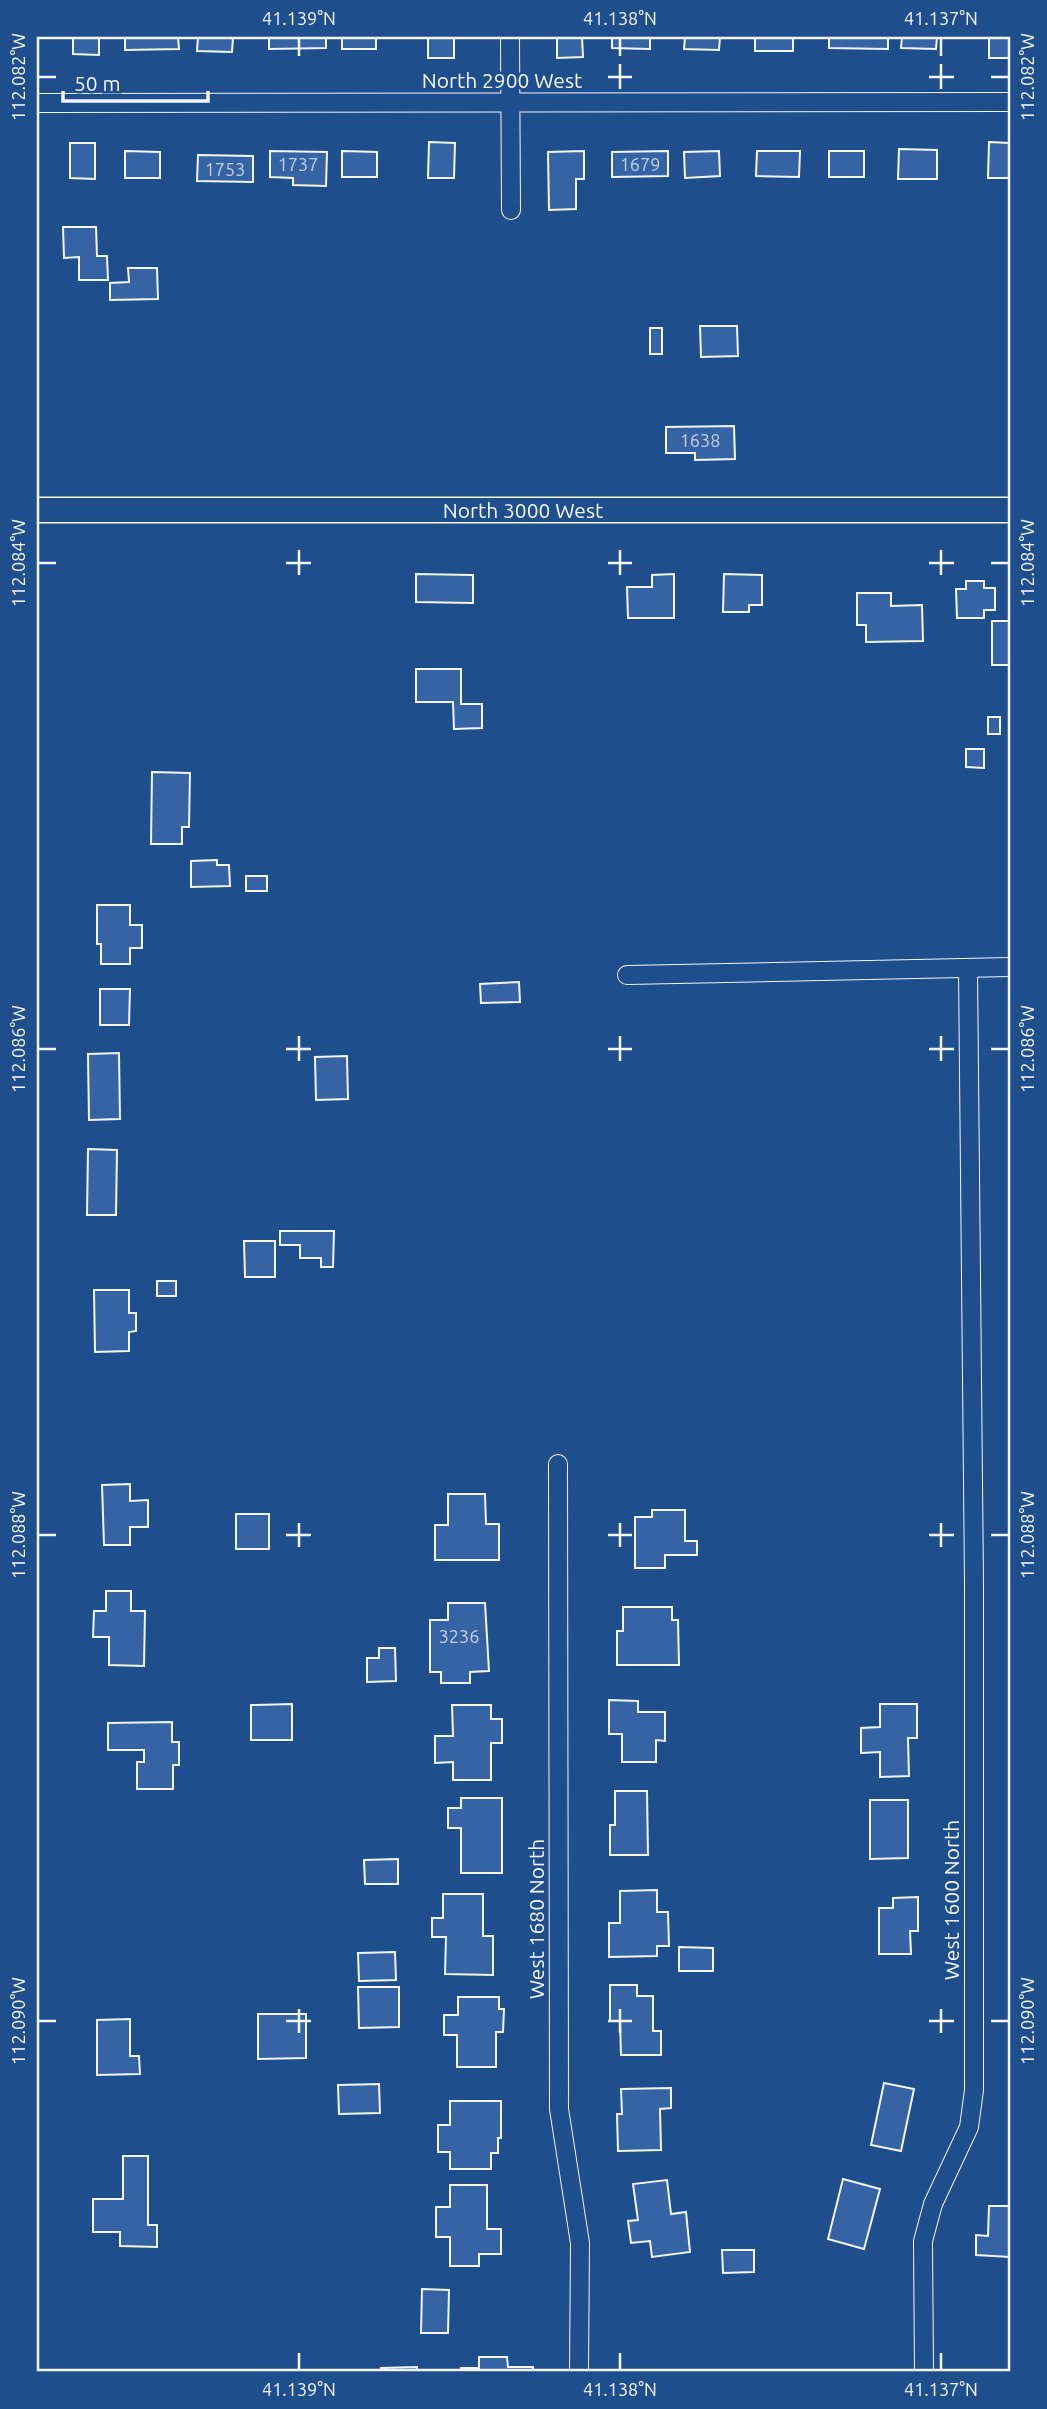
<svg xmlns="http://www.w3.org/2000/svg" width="1047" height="2409" font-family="Ubuntu,sans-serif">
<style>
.building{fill:#3563a3;stroke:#f2f6ff;stroke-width:2}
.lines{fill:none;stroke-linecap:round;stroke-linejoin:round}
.street-casing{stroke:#f2f6ff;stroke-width:20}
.secondary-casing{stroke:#f2f6ff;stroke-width:27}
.street{stroke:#1f4e8c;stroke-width:18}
.secondary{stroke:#1f4e8c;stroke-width:24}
.ticks{fill:none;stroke:#f2f6ff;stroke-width:2.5}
.labels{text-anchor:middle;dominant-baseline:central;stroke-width:5;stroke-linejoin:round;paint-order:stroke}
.number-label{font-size:18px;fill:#c3d1e8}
.street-label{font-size:21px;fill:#f2f6ff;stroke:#1f4e8c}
.neatline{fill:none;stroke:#f2f6ff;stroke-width:2.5}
.ticks-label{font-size:18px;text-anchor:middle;fill:#f2f6ff}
</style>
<rect width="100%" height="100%" fill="#1f4e8c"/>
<!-- building -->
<g class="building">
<polygon points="73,37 99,37 99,55 73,54"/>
<polygon points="125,37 178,37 179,49 125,50"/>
<polygon points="198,37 233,37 232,52 197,51"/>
<polygon points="269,37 326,37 326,48 269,49"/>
<rect x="342" y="37" width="34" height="12"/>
<rect x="428" y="37" width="26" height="21"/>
<polygon points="557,37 582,37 583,57 557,58"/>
<polygon points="612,37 650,37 650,49 612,48"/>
<polygon points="685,37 720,37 719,50 684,49"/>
<rect x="755" y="37" width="38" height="14"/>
<polygon points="829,37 888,37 888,49 829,48"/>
<polygon points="902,37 937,37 936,49 901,48"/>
<rect x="989" y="37" width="21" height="21"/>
<polygon points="429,142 455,143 454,178 428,178"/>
<polygon points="989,142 1010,143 1010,178 988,178"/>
<polygon points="70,143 95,143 95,179 70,178"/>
<polygon points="899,149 937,150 937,179 898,179"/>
<polygon points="125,151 160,152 160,178 125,178"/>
<polygon points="270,151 327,152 326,186 293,185 293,178 270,177"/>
<polygon points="342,151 377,152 377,177 342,177"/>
<polygon points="584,151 584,179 576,179 576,209 549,210 548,152"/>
<polygon points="668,151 668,176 612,177 612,152"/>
<polygon points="719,151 720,176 685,178 684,152"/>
<polygon points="757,151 800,151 799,177 756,176"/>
<rect x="829" y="151" width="35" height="26"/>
<polygon points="198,155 253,156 253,182 197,181"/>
<polygon points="63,227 96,227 97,256 107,256 108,280 79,280 79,257 64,258"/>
<polygon points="128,268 157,268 158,299 110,300 110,283 129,282"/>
<polygon points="700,326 737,326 738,356 701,357"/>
<rect x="650" y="328" width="12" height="26"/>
<polygon points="734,426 735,459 695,460 695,453 666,453 666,427"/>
<polygon points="416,574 473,575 473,603 416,602"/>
<polygon points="674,574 674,618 628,618 627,587 652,587 652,575"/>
<polygon points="724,574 762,575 762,605 749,605 749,612 723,612"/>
<polygon points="966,581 984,581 984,588 995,588 995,610 984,610 984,618 957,618 956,589 966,589"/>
<polygon points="857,593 891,593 891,606 922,605 923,641 866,642 866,625 857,625"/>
<rect x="992" y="621" width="18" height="44"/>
<polygon points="416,669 461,669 461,704 482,704 482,728 454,729 453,702 416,702"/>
<rect x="988" y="717" width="12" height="17"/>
<polygon points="966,749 984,749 984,768 966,767"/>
<polygon points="152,772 190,773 189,827 182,827 182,844 151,844"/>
<polygon points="217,860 217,865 229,865 230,886 191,887 191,861"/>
<rect x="246" y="876" width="21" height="15"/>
<polygon points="97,905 130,905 130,925 142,925 142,948 130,948 130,964 101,964 101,944 97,944"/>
<polygon points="519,982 520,1002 481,1003 480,984"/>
<polygon points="100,989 130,989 129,1025 100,1025"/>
<polygon points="119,1053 120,1119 89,1120 88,1054"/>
<polygon points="347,1056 348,1099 316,1100 315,1057"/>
<polygon points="88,1149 117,1150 116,1215 87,1215"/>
<polygon points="280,1231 334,1231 333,1267 321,1267 321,1258 300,1258 300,1245 280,1245"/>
<polygon points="244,1241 275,1241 275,1277 245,1277"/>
<rect x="157" y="1281" width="19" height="15"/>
<polygon points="94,1290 129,1290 129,1313 136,1313 136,1331 129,1332 129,1351 95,1352"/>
<polygon points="130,1484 130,1501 148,1500 148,1527 130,1527 130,1545 104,1545 102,1485"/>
<polygon points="448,1494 485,1494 486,1524 499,1524 499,1560 435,1560 435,1525 448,1525"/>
<polygon points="652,1510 685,1510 685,1541 697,1541 697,1555 665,1555 665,1568 635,1568 635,1517 652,1517"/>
<rect x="236" y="1514" width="33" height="35"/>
<polygon points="106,1591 131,1591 131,1611 145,1611 144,1666 109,1665 109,1637 93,1637 94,1611 106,1611"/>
<polygon points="448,1603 485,1603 489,1671 470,1672 470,1683 441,1683 441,1672 430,1672 430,1620 448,1620"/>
<polygon points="623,1607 672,1607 672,1620 678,1620 679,1665 617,1665 617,1631 623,1631"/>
<polygon points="379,1648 395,1648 396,1681 367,1682 367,1658 379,1658"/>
<polygon points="609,1700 638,1701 638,1712 665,1712 665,1741 656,1740 656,1762 622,1762 622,1734 609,1734"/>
<polygon points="292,1704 292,1740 251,1740 251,1705"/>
<polygon points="880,1704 917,1704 917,1738 908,1738 909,1776 880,1777 880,1752 861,1753 861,1728 880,1727"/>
<polygon points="452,1705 491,1705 491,1719 502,1719 502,1743 491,1743 491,1780 453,1780 453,1762 435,1763 435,1736 453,1736"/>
<polygon points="172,1722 172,1742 179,1742 179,1765 173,1765 173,1789 137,1789 137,1762 144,1762 144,1750 108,1750 108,1723"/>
<polygon points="615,1791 647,1791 648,1855 610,1855 610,1825 615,1825"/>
<polygon points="461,1798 502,1798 502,1873 461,1873 461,1828 448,1828 448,1808 461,1808"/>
<polygon points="870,1800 908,1800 908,1858 870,1859"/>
<polygon points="398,1859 398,1884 365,1884 364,1860"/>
<polygon points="657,1890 657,1912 668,1912 669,1946 657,1946 657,1956 609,1957 609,1923 620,1923 620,1891"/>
<polygon points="443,1894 483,1894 483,1936 493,1936 493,1975 445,1974 446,1937 432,1937 432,1918 443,1918"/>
<polygon points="918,1897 918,1931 910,1931 911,1954 879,1954 879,1908 893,1908 893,1898"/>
<polygon points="679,1947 713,1948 713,1971 679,1971"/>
<polygon points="395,1952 396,1980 359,1981 358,1953"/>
<polygon points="610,1985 637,1985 637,1996 653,1996 653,2031 661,2031 661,2055 621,2055 620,2021 610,2021"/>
<polygon points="358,1987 399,1987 399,2027 359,2028"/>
<polygon points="458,1997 499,1997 499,2009 504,2009 503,2032 496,2032 496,2067 457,2067 457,2035 444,2035 444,2015 458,2015"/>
<polygon points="258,2014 306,2014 306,2058 258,2059"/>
<polygon points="130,2019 130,2056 139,2056 140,2074 97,2075 97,2020"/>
<polygon points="884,2083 914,2089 901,2151 871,2145"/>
<polygon points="379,2084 380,2113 339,2114 338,2085"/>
<polygon points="671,2088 671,2108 660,2109 661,2150 618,2151 617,2114 622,2114 621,2089"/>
<polygon points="450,2101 501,2101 501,2138 498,2138 498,2153 491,2153 491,2169 450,2169 450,2152 438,2152 438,2125 450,2125"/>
<polygon points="123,2156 148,2156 148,2225 157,2225 157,2247 120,2246 120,2232 93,2232 93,2199 123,2199"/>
<polygon points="843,2179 880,2189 864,2249 828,2239"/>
<polygon points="667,2180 671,2214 686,2212 690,2252 652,2257 650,2241 631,2243 628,2221 638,2220 633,2184"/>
<polygon points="450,2185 487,2185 487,2229 501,2229 501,2254 479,2254 479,2266 450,2266 450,2237 436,2237 436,2207 450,2207"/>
<polygon points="989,2206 1010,2206 1010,2257 976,2255 976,2235 988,2236"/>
<polygon points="722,2250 754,2250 754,2272 723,2273"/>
<polygon points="422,2289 449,2290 448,2333 421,2333"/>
<polygon points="479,2357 507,2357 508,2367 533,2367 533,2372 461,2372 461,2368 479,2368"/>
<polygon points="417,2367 417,2372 381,2372 381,2368"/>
</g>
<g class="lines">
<defs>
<g id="street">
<polyline points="510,37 511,210"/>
<polyline points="37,103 1010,102"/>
<polyline points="627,975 1010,967"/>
<polyline points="558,1464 559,2109 580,2243 579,2372"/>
<polyline points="924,2372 923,2241 933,2204 969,2127 974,2090 974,1585 968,968"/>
</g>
<g id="secondary">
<path id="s1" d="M 37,510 L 1010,510"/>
</g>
</defs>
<!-- street casing -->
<use href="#street" class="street-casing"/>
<!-- secondary casing -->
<use href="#secondary" class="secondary-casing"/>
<!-- street -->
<use href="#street" class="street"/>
<!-- secondary -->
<use href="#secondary" class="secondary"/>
</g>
<!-- ticks -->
<path class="ticks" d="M 299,38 L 299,56M 620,38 L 620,56M 941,38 L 941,56M 620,64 L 620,89M 941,64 L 941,89M 38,77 L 56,77M 608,77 L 632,77M 929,77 L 954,77M 991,77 L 1009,77M 299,550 L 299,575M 620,550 L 620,575M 941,550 L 941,575M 38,563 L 56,563M 286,563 L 311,563M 608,563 L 632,563M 929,563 L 954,563M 991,563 L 1009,563M 299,1036 L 299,1061M 620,1036 L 620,1061M 941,1036 L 941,1061M 38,1049 L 56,1049M 286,1049 L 311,1049M 608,1049 L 632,1049M 929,1049 L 954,1049M 991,1049 L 1009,1049M 299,1523 L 299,1547M 620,1523 L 620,1547M 941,1523 L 941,1547M 38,1535 L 56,1535M 286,1535 L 311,1535M 608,1535 L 632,1535M 929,1535 L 954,1535M 991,1535 L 1009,1535M 299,2009 L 299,2033M 620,2009 L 620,2033M 941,2009 L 941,2033M 38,2021 L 56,2021M 286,2021 L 311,2021M 608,2021 L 632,2021M 929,2021 L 954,2021M 991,2021 L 1009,2021M 299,2353 L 299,2370M 620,2353 L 620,2370M 941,2353 L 941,2370"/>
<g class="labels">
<!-- number labels -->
<g class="number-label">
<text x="298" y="164">1737</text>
<text x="640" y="164">1679</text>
<text x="225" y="169">1753</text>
<text x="700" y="440">1638</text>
<text x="459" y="1636">3236</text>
</g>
<!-- street labels -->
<g class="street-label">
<text x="502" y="80">North 2900 West</text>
<text stroke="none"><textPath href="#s1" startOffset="486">North 3000 West</textPath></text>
<text transform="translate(951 1900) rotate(-90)">West 1600 North</text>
<text transform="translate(536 1919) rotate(-90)">West 1680 North</text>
</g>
</g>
<!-- border -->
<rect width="1047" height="2409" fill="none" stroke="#1f4e8c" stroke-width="77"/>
<!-- scale -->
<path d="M63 91v10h145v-10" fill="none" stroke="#f2f6ff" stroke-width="3.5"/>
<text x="74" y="91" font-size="21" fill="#f2f6ff" stroke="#1f4e8c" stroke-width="5" paint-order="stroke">50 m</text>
<rect x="38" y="38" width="971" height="2332" class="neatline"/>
<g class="ticks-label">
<text x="299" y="25">41.139°N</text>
<text x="620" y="25">41.138°N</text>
<text x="941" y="25">41.137°N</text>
<text transform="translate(1028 77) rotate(-90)" y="6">112.082°W</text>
<text transform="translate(19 77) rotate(-90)" y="6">112.082°W</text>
<text transform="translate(1028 563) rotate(-90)" y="6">112.084°W</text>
<text transform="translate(19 563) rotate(-90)" y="6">112.084°W</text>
<text transform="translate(1028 1049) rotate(-90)" y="6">112.086°W</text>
<text transform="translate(19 1049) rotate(-90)" y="6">112.086°W</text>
<text transform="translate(19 1535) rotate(-90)" y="6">112.088°W</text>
<text transform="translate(1028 1535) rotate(-90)" y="6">112.088°W</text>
<text transform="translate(19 2021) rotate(-90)" y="6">112.090°W</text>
<text transform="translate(1028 2021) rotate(-90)" y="6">112.090°W</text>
<text x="299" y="2396">41.139°N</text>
<text x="620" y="2396">41.138°N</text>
<text x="941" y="2396">41.137°N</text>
</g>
</svg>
